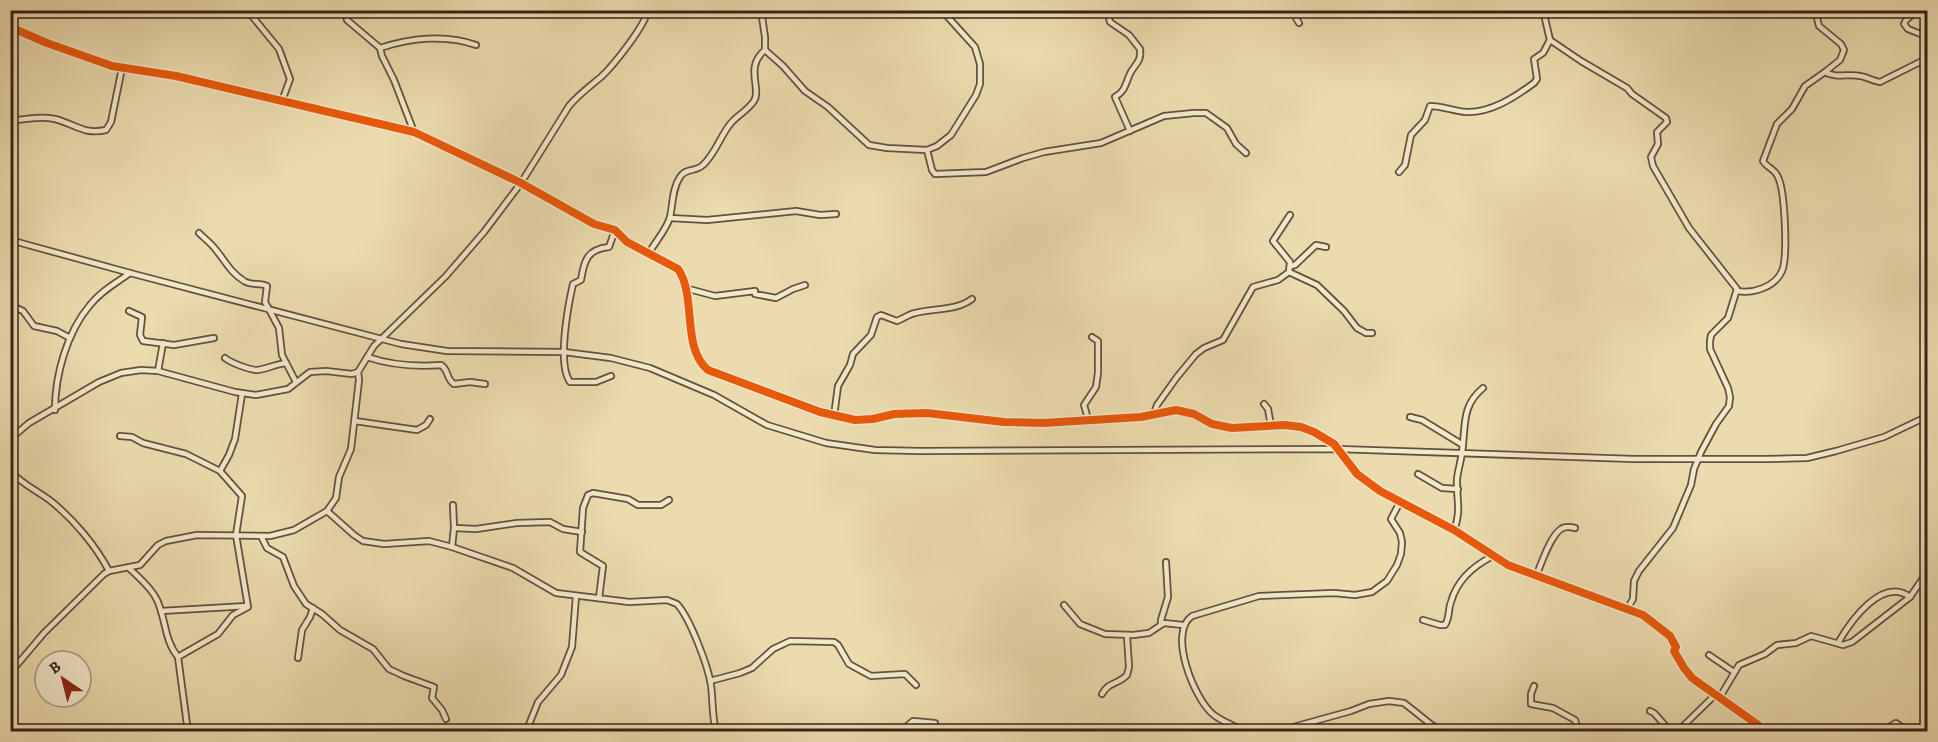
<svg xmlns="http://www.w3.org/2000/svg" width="1938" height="742" font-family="Alegreya,serif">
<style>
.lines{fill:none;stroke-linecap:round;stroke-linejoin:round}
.minor-casing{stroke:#635140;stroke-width:8}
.minor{stroke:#f2e8ca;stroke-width:4.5}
.cycleway-casing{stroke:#f2e8ca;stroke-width:11}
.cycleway{stroke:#e8590c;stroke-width:8}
</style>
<rect width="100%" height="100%" fill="#ebdbae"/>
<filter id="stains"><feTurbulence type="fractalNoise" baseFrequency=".00333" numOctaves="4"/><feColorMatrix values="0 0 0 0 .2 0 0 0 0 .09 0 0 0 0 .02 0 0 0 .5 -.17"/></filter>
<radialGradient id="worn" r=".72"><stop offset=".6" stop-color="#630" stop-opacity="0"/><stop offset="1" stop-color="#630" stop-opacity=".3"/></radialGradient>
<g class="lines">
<defs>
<g id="minor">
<polyline points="247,10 279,49 290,79 282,101"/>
<polyline points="346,10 347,20 380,48 382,56 394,80 414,132"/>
<polyline points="761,10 765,37 765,50 783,66 805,91 828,107 869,145 887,148 927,150 932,170 935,174 986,172 1023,158 1044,152 1101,143 1164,116 1194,113 1206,113 1227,128 1236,144 1246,153"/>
<path d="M 1107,10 L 1110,22 L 1129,35 L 1140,49 C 1142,63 1133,65 1129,76 C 1125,86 1124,92 1115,97 L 1130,131"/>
<polyline points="1297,10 1296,18 1299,23"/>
<polyline points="1543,10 1550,40 1581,61 1627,88 1632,94 1666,118 1667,122 1657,132 1658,144 1651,157 1653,166 1689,228 1737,289 1728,318 1711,335 1710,341 1710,349 1728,388 1730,397 1729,406 1716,424 1701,452 1694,469 1691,485 1673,528 1639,571 1634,581 1633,599 1627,609"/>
<path d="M 1815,10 L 1819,26 L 1841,44 L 1844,50 L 1840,60 L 1825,72 C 1837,79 1848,73 1860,76 C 1867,77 1873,81 1880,82 L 1928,58"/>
<polyline points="1918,10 1906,20 1904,24 1908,29 1928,37"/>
<path d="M 10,27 L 47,43 L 112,66 L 176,76 L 414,132 L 521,183 L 594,224 L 615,230 L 627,242 L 678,269 C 697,296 681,348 708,370 L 820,412 L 855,420 L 873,419 L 894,414 L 927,413 L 1004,422 L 1043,423 L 1141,417 L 1176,410 L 1194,414 L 1212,424 L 1232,428 L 1285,425 L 1301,427 L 1314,432 L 1334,444 L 1357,474 L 1380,491 L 1454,530 L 1508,565 L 1643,615 L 1670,636 L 1676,647 L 1674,651 L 1684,668 L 1692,678 L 1768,732"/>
<path d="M 380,48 C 410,38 446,34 476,45"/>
<path d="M 10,121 C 25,119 40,116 55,119 C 75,124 83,135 106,130 L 111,122 L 122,68"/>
<polyline points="927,150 937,146 951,135 976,95 980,84 980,64 975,47 946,15 944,10"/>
<path d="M 1399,172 L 1405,165 L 1411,135 L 1425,120 L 1430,106 C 1442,106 1454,111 1466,112 C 1491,113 1515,97 1534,83 L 1537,79 L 1534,59 L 1543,53 L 1550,40"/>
<polyline points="670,218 707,220 796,211 820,215 836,214"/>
<path d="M 199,233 C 205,239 211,243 216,250 C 226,262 230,272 244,281 C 251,286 260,282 267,286 L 265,302 L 279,328 L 282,355 L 296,382"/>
<polyline points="10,240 130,273 401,344 447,351 564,352 611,358 650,368 714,395 767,425 826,443 875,450 920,451 1338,449 1633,459 1767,459 1807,458 1836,451 1884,437 1928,416"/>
<path d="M 649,253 C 655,242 667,229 670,217 C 673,204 672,189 680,177 C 685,168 696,172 703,165 C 716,153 720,136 731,123 C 738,115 748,110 754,101 C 762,89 744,67 765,50"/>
<polyline points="1291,266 1295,265 1316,245 1326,247"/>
<polyline points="1289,272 1317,285 1344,311 1357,328 1366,333 1372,333"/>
<polyline points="685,288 715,296 755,291 755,294 776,298 793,289 805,285"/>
<path d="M 1737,291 C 1753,294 1775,287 1782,271 C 1788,257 1785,191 1778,177 C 1775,169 1766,167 1763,161 L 1777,124 L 1792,109 L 1805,86 L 1825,72"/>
<polyline points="10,305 23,311 34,326 57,331 70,338"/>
<polyline points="129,311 142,317 140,335 143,341 174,345 214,338"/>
<path d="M 367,357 C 391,365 416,367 441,365 C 449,370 446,379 454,384 L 470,382 L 485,384"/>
<path d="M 225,358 C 231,363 250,370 257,370 C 267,369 276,364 286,363"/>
<polyline points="158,371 163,343"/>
<path d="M 611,376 L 596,382 L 570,382 C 557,364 568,306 573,284 L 581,280 C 584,261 587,249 609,247 L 615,230"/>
<polyline points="1264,404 1268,409 1271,426"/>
<path d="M 55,410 C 55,375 67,332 90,305 C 101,291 116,283 130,273"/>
<polyline points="1154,414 1157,405 1177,377 1196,354 1204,348 1223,340 1253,287 1278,280 1289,272 1290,262 1273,241 1290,215"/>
<path d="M 834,416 L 838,386 L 850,365 L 853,354 L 871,335 L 877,317 L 881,315 L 897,321 C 903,319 909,314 915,313 C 934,308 956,311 972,299"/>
<polyline points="1410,417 1422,420 1463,445"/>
<polyline points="1088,419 1084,405 1096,387 1098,373 1098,341 1092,337"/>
<polyline points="355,421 417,430 426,425 430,419"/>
<polyline points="120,436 132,437 143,443 186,454 220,471"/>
<path d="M 10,442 L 16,434 L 29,423 L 99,382 L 121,373 L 141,370 L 158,371 L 235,392 L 256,395 L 288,389 L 310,372 L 326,371 L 352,374 L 358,372 L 374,346 L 446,276 L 484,232 L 521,183 L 569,106 C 578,95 589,87 601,77 C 613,66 645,26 648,10"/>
<path d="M 10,471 C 23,485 38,491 52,502 C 74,520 96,546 109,571"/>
<polyline points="1418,474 1442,488 1458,489"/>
<path d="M 327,511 L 354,535 L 363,541 L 384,544 L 429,541 L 452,547 L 513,568 L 556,593 L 629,602 L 667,600 L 677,604 C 690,618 708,666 711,685 C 713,701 712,716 716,732"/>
<polyline points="454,528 476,529 517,523 550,522 563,529 582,532"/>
<path d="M 1454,530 C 1462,510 1456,499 1457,479 C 1458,470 1461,461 1462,452 C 1466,426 1461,406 1483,388"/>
<polyline points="262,538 267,548 283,557 294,586 306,604 322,614 340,630 373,649 389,669 404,676 434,687 432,698 442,710 446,719"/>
<polyline points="452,547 454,528 453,505"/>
<path d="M 129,568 C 138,577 151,587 157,600 C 166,619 164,640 178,657"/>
<path d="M 1536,576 C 1541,565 1550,536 1561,529 C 1565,526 1571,527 1575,528"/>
<polyline points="599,598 603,566 580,552 583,508 588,495 593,493 628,499 638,505 661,505 669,500"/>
<polyline points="1064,605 1080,624 1105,634 1133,635 1149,633 1164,623 1183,625"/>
<polyline points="161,611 247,606"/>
<path d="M 1423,620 L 1440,625 L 1445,625 C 1450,618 1448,609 1451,602 C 1457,580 1473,566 1493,556"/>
<polyline points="1161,624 1161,620 1168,597 1166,562"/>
<path d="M 1838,643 C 1850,622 1882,576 1910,597"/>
<polyline points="1709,655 1734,672"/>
<polyline points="298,658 302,630 310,617 313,608"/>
<polyline points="10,673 44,633 104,574 109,571 140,565 158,545 166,541 197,535 270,536 294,530 327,511 336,498 339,477 351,449 359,380 358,372"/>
<polyline points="710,681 740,673 752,668 773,649 790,641 834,642 838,645 849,664 871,676 905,674 916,685"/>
<polyline points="1534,686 1531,694 1531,704 1553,708 1575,720 1577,726 1588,732"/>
<path d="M 1102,694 C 1108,682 1119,684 1127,675 L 1129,667 L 1127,636"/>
<polyline points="1720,697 1739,665 1765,654 1777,645 1796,643 1811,636 1843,645 1852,642 1910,597 1928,571"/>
<polyline points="1650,711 1654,713 1671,732"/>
<polyline points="188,732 178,657 218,634 233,615 248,607 236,535 242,496 220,471 229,455 235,439 242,394"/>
<polyline points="526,732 538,702 561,675 572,647 576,596"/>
<polyline points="900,732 913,721 935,723"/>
<path d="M 1247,732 C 1239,728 1221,721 1214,715 C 1195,701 1167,633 1192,616 L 1259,596 L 1334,593 L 1355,595 L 1372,592 L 1387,581 L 1397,565 L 1401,554 L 1402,542 L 1400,533 L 1391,519 L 1400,502"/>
<polyline points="1275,732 1351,711 1369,704 1389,701 1404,703 1433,726 1447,732"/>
<polyline points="1412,732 1433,726"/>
<polyline points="1677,732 1716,694"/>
<polyline points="1889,732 1891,726 1896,723 1909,732"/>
</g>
</defs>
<!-- minor casing -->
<use href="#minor" class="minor-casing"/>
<!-- minor -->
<use href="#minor" class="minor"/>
<defs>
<path id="cycleway" d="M 10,27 L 47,43 L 112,66 L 176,76 L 414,132 L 521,183 L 594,224 L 615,230 L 627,242 L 678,269 C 697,296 681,348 708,370 L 820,412 L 855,420 L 873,419 L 894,414 L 927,413 L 1004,422 L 1043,423 L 1141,417 L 1176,410 L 1194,414 L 1212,424 L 1232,428 L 1285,425 L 1301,427 L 1314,432 L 1334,444 L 1357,474 L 1380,491 L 1454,530 L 1508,565 L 1643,615 L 1670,636 L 1676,647 L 1674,651 L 1684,668 L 1692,678 L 1768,732"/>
</defs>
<!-- cycleway casing -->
<use href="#cycleway" class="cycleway-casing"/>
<!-- cycleway -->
<use href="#cycleway" class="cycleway"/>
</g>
<!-- margin -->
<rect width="1938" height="742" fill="none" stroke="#ebdbae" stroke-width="36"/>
<rect x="12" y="12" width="1914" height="718" fill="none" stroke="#36231c" stroke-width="3"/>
<rect x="18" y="18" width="1902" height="706" fill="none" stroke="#36231c" stroke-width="1.5"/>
<!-- north arrow -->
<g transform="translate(63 679) rotate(325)"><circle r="28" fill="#f2e8ca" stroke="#a79984" stroke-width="1.5"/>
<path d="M0-4.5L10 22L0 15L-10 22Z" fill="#8f2418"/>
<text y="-9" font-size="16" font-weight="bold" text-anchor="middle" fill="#36231c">B</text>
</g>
<rect width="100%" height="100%" filter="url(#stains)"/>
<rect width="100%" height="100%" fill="url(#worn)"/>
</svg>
